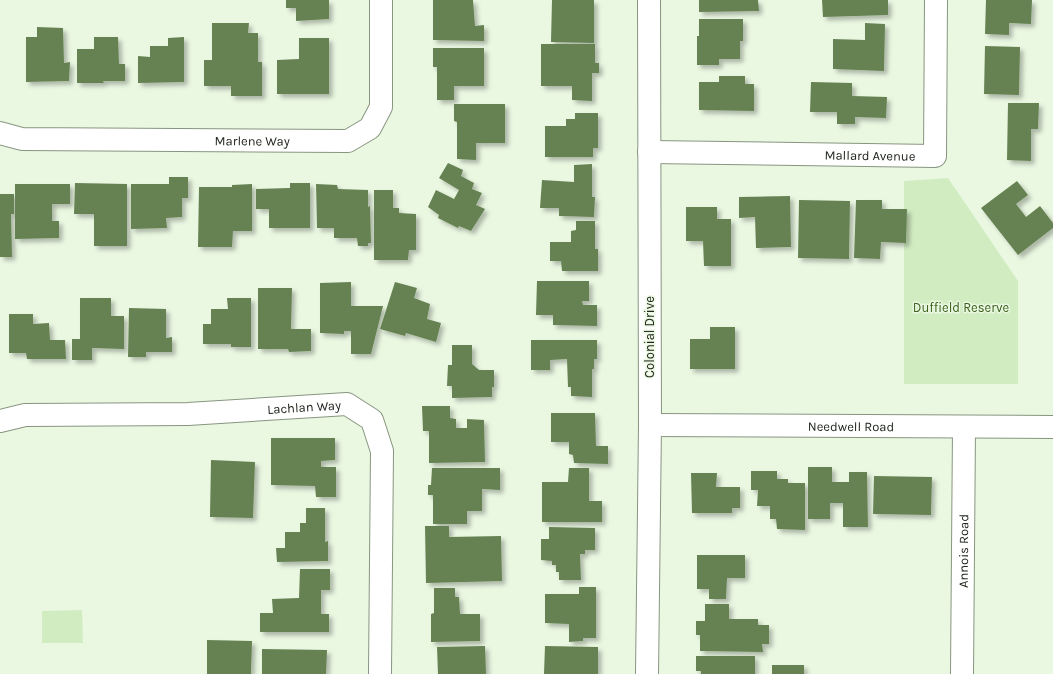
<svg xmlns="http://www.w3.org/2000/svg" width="1053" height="674" font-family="Karla,sans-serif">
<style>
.green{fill:#d2ecc2}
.building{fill:#668253;filter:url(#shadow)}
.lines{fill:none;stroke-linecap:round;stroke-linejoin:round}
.minor-casing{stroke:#889580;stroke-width:24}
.minor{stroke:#fff;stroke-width:22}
.labels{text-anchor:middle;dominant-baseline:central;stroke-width:3;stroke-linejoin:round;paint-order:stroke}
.street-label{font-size:13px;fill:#21261e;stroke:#eaf8e2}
.park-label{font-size:13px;fill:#3c611d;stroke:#eaf8e2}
</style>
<defs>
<filter id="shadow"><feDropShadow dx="3.5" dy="3.5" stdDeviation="2" flood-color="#0004"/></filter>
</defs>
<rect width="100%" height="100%" fill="#eaf8e2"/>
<!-- green -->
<g class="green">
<polygon points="948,178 1018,281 1018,384 904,384 904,181"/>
<polygon points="82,610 83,643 42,643 42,611"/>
</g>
<!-- building -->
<g class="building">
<polygon points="286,0 329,0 329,19 296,21 296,8 286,8"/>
<polygon points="433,0 473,0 475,26 484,25 484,41 433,40"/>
<polygon points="552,0 594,0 594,43 551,42"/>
<polygon points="699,0 758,0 759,11 699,12"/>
<polygon points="822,0 888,0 888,15 823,17"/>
<polygon points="986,0 1032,0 1031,24 1009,23 1009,35 985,34"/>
<polygon points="699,19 743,19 743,41 740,41 740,59 719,59 719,65 697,65 697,36 699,36"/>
<polygon points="212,23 249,23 248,33 258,33 258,62 262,62 262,96 231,96 231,86 204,86 204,60 212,60"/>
<polygon points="865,23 885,24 884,71 833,69 833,39 865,40"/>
<polygon points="37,27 63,28 64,63 70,62 69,81 26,82 26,37 37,37"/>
<polygon points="94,37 118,37 119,64 125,64 125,81 103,81 104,83 77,83 77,49 94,49"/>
<polygon points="184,37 184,82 138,83 138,56 150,57 150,46 168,46 168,38"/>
<polygon points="299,38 329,38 329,94 277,94 277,60 299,59"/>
<polygon points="541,44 595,44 595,63 599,63 599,73 592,73 592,101 572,100 572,86 541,86"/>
<polygon points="985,46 1020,47 1019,95 984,94"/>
<polygon points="433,48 484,48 484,86 454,86 454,100 437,100 437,67 433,67"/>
<polygon points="719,76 745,76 745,84 754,84 754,111 699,110 699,82 719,82"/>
<polygon points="811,82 852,83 852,96 887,97 886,118 855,117 855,124 837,124 837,112 810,112"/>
<polygon points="1008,103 1039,103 1038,129 1031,129 1031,161 1007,160"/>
<polygon points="454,104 505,104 505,143 476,143 476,160 457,159 457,122 454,121"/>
<polygon points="575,113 598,113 598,148 593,148 593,157 545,157 545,126 566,126 566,119 575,119"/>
<polygon points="448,163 463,170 461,176 474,183 472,189 482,193 476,205 485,209 471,231 459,226 458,228 438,218 439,215 428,207 436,190 454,199 459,190 439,178"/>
<polygon points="592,164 592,197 595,197 594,217 559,216 559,208 540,208 542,180 574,182 574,165"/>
<polygon points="169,177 188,177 188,198 182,198 182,217 166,218 167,228 131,229 131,184 169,184"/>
<polygon points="1017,181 1028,195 1016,204 1026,217 1040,206 1053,223 1053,228 1018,255 981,208"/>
<polygon points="75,183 127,184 127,246 94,246 94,214 74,214"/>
<polygon points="290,183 310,183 310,228 269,228 269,209 256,209 256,189 290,188"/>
<polygon points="15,184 70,184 70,204 52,204 52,221 59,221 59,238 15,239"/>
<polygon points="252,184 252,231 233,231 232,247 198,247 199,187 232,187 232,185"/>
<polygon points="316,184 337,185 338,189 368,190 368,207 370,206 371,243 368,243 368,246 358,246 357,238 334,238 334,228 317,228"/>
<polygon points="374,190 393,190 393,208 399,208 399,213 416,214 416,250 409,250 408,260 374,260"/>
<polygon points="0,194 14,194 14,214 11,214 12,257 0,257"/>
<polygon points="790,196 791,247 756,248 755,217 739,218 739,197"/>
<polygon points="799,200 850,201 849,259 798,258"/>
<polygon points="856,200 882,200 882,209 907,209 906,243 881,242 880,259 854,258"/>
<polygon points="686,207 717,207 717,219 731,219 731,266 704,266 703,241 686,241"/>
<polygon points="576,221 595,221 595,249 598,249 598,271 562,271 561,261 550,261 550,242 571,242 571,231 576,230"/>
<polygon points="537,281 589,281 589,301 582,301 583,305 597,305 597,326 553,325 553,315 536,315"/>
<polygon points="351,282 351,306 383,306 371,354 351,354 351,331 344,331 344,334 320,333 320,283"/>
<polygon points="395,282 417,288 414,298 430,304 427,319 441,323 436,342 406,333 405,336 380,329"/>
<polygon points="258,288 292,288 291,329 311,329 311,351 289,352 288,349 258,349"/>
<polygon points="80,298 111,298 111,316 124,316 124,349 92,348 92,360 72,360 72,339 80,339"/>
<polygon points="227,298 251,298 251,347 231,347 231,344 203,344 203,324 211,324 211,309 228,309"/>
<polygon points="129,308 166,309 166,338 172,337 172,352 146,352 146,357 128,357"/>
<polygon points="9,314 33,314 33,324 49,323 50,340 65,340 66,359 27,359 26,353 9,353"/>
<polygon points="710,327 735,327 735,369 690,369 690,339 710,339"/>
<polygon points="531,340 597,340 597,359 594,359 594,369 592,369 592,397 571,396 571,387 568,387 567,359 550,360 550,370 531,370"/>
<polygon points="452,345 472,345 472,364 479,370 494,370 494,387 492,387 492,397 452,398 452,386 447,386 448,365 452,365"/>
<polygon points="422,406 450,406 450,418 456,419 456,428 467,428 467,419 484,420 485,462 429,463 429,431 423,431"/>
<polygon points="551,413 595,413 596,446 608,446 608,464 574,463 573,455 569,454 569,442 551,442"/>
<polygon points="271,438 335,438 335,460 321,461 321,467 336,467 336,497 316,497 315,486 271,485"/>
<polygon points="211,460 255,462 253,518 210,517"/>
<polygon points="808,467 832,467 832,482 849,482 849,472 867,472 868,527 843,527 843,503 830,503 830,519 808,519"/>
<polygon points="432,468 500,468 500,490 482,489 482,511 467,511 467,524 433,524 433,495 428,495 428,485 431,485"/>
<polygon points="569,468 589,468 589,501 602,501 602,522 542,522 542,482 568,482"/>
<polygon points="751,471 777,471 777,479 788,479 788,483 805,483 805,530 777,529 776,519 770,519 770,506 757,506 758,490 751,490"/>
<polygon points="691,473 717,473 716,487 740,487 740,508 732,508 732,513 692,513"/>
<polygon points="874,476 932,477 931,515 873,514"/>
<polygon points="306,508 325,508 325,542 328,541 328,561 277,562 276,548 285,548 285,532 300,532 300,523 306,523"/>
<polygon points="425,526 449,526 449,537 501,536 502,581 426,583"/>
<polygon points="549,527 595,528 595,550 585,550 585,554 580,554 581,580 559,580 559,572 556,572 556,565 552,565 552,561 541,560 541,539 549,539"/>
<polygon points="697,555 745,555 745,578 727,578 726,599 709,599 709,589 697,589"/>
<polygon points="300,569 330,569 330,590 321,590 321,614 329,614 329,632 260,632 260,613 273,613 272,599 299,598"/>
<polygon points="579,587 596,587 596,638 583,638 583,641 569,642 569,624 545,623 545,594 579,594"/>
<polygon points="434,588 455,588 455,597 459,597 460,614 480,614 480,641 431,642 431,614 434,613"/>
<polygon points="705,604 729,604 729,619 758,619 758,625 769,625 769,644 762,644 763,652 700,651 700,635 696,635 696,621 705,621"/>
<polygon points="207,640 252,641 251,674 207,674"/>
<polygon points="485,646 486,674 438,674 437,647"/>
<polygon points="545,646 598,647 598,674 544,674"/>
<polygon points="262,649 327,650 326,674 262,674"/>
<polygon points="696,656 755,656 755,674 701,674 701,671 696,671"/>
<rect x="772" y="665" width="32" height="9"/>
</g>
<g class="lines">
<defs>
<g id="minor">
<path id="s1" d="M 0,133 L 22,139 L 348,141 L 370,128 L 381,107 L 381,0"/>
<path id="s2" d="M 649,152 L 935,156 L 936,0"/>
<path id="s3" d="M 0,421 L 25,415 L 188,414 L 347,404 L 372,420 L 382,451 L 380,674"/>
<path id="s4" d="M 650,425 L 1053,427"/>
<polyline points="647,674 650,425 649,0"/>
<path id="s5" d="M 962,674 L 964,428"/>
</g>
</defs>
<!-- minor casing -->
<use href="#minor" class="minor-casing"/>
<!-- minor -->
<use href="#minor" class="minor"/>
</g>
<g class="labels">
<!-- street labels -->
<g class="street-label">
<text stroke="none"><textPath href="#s1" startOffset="253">Marlene Way</textPath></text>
<text stroke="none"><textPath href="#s2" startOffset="221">Mallard Avenue</textPath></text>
<text transform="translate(649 337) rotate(-90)">Colonial Drive</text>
<text stroke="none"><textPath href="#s3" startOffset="305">Lachlan Way</textPath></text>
<text stroke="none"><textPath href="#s4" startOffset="201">Needwell Road</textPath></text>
<text stroke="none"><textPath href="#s5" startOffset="123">Annois Road</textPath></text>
</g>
<!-- park labels -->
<g class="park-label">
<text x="961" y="307">Duffield Reserve</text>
</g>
</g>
</svg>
